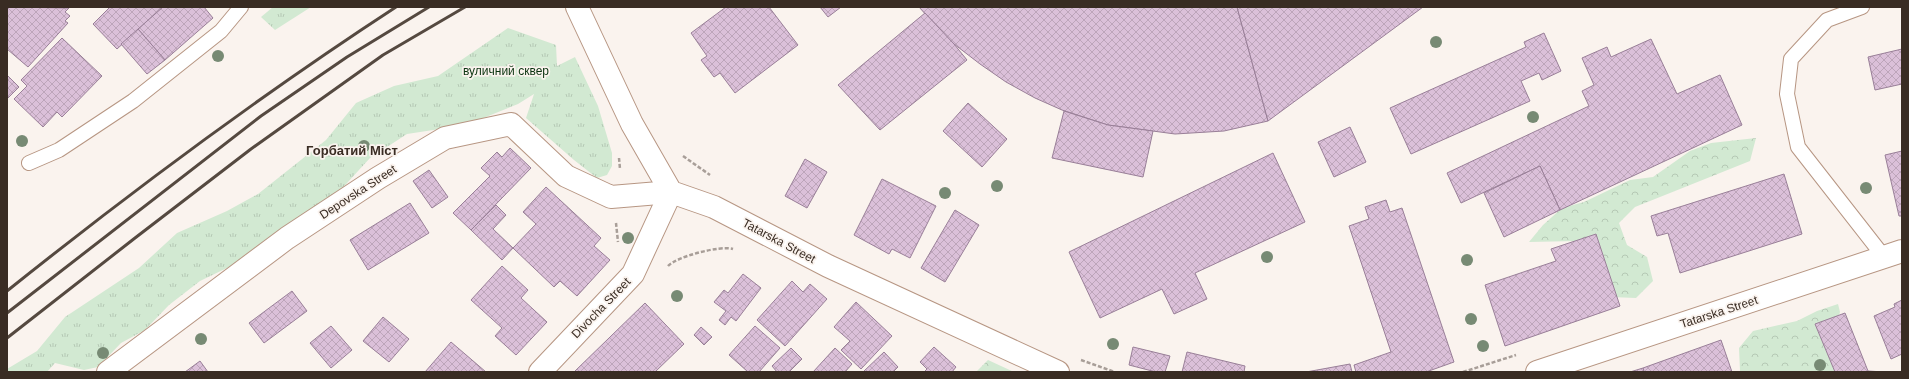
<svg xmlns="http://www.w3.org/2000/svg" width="1909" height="379" font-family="Helvetica,sans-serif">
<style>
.grass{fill:url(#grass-tufts)}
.forest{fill:url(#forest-crowns)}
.building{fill:url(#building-cross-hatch);stroke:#997f98}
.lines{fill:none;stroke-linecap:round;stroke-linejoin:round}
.lane-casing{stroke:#b79683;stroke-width:16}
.street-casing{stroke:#b79683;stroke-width:24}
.secondary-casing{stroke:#b79683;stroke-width:24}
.path{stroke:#a89e98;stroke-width:2.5;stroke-dasharray:4 2;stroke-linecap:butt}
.lane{stroke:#fff;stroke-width:14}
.street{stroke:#fff;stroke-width:22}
.secondary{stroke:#fff;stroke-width:22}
.rail{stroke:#554940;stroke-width:3}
.tree{fill:#778a74}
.labels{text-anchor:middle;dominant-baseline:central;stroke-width:3.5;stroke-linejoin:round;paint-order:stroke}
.park-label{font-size:12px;fill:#0c3511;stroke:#faf3ee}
.street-label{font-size:12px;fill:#392c23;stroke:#faf3ee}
.neighbourhood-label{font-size:13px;font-weight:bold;fill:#392c23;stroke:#faf3ee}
</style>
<defs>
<pattern id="grass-tufts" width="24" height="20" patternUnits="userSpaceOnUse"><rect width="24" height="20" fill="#d2e9d2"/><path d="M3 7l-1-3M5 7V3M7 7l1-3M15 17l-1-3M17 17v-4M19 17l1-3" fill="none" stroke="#b5c8b4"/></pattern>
<pattern id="forest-crowns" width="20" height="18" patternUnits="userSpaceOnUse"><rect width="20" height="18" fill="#d2e9d2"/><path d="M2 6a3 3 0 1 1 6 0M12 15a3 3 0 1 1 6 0" fill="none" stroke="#b5c8b4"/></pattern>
<pattern id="building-cross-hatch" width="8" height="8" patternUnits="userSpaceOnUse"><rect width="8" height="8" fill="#dbc0d9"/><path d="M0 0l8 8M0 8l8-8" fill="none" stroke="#bda5ba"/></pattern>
</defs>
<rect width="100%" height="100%" fill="#faf3ee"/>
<!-- grass -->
<g class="grass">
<polygon points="273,7 311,7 275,30 261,17"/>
<polygon points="508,28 556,45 557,66 575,57 598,106 612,153 612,166 607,175 597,178 574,160 526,118 534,94 518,104 466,125 407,134 370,158 336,195 295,230 256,247 231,266 200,281 169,305 145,330 121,343 98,367 84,370 55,363 47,372 7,372 7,369 37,351 65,317 139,268 177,233 227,211 258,194 326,140 356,103 394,86 438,76"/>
</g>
<!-- forest -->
<g class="forest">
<polygon points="1756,138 1750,161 1635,207 1619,223 1627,245 1647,257 1653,281 1636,298 1611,297 1576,241 1529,242 1543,225 1562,208 1584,202 1630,180 1653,177 1690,151 1711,143"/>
<polygon points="1838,304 1840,312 1833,334 1840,372 1740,371 1739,348 1753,331 1797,321 1817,311"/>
<polygon points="988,360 1014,372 976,372"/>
</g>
<!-- building -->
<g class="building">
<polygon points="9,7 69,8 65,12 70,16 65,21 68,23 28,67 7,49 7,10"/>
<polygon points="110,7 163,7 117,49 93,24"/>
<polygon points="163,7 204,7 213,18 165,60 138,29"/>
<polygon points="726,7 769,7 798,45 735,93 720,73 714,77 701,60 707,56 691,33"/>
<polygon points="820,7 841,7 828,17"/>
<polygon points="919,7 1237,7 1268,121 1224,131 1175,134 1108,125 1062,110 1035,98 1006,82 980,64 954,44 935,25"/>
<polygon points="1237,7 1423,7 1268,121"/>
<polygon points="925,13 954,44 967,60 880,130 838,85"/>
<polygon points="138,29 165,60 147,74 121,44"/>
<polygon points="1544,33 1561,71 1542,80 1539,73 1521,81 1530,101 1411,154 1390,108 1526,47 1524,42"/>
<polygon points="62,38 102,76 62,117 57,112 43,127 14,99 27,86 21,80"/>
<polygon points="1651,39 1677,94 1720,75 1742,125 1560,210 1540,166 1461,203 1447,173 1589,106 1582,91 1594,85 1582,58 1607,47 1611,57"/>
<polygon points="1902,49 1902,84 1875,90 1868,57"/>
<polygon points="7,75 19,87 7,99"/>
<polygon points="968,103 1007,139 982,167 943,131"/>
<polygon points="1064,111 1108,125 1153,131 1143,177 1052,158"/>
<polygon points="1350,127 1366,162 1334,177 1318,142"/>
<polygon points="510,148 531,168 471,230 453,213 490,176 481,168 497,152 502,157"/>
<polygon points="1902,151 1902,216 1899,216 1885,155"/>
<polygon points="1273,153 1305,222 1195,273 1207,299 1174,314 1162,289 1100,318 1069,252"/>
<polygon points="805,159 827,172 807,208 785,196"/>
<polygon points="1540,166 1560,210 1504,237 1484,193"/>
<polygon points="429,170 448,197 432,208 413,181"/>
<polygon points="1784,174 1802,234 1680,273 1668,233 1657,236 1651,216"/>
<polygon points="882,179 936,206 910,258 892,249 889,254 854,235"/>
<polygon points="546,187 601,238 594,246 610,260 577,296 560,281 554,287 513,248 536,224 523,212"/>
<polygon points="1386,200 1390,212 1402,208 1454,362 1426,372 1356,372 1354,365 1391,352 1349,226 1369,219 1365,207"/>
<polygon points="410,203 429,233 368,270 350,240"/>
<polygon points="496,205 506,215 493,229 513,248 502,260 471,230"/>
<polygon points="955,210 979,225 945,282 921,268"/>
<polygon points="1596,234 1620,306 1505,346 1485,285 1556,261 1551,249"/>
<polygon points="502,266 528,290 521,298 547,322 516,355 495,336 502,328 471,300"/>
<polygon points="743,274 761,288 736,321 731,317 725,325 719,320 726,311 714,302 724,290 728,293"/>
<polygon points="792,281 803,292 810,284 827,299 785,346 757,320"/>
<polygon points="292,291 307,311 264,343 249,323"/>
<polygon points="1902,300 1902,354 1891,359 1874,316 1895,307 1894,304"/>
<polygon points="856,302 892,336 861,369 841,350 850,341 834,327"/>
<polygon points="645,303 684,344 655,372 574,372"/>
<polygon points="1845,313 1868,371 1884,372 1835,372 1815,324"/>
<polygon points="383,317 409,339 389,362 363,341"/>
<polygon points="331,326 352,350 331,368 310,343"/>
<polygon points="755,326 780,348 759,372 748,372 729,355"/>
<polygon points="701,327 712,337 704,345 694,335"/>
<polygon points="1721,340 1732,372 1644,372 1643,368"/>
<polygon points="451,342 486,372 425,372"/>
<polygon points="934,347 956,367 952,372 924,372 927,369 920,362"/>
<polygon points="1133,347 1170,356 1165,372 1156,372 1129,365"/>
<polygon points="791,348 802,359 789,372 777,372 772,366"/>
<polygon points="835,348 852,364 845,372 813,372"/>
<polygon points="884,352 898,367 893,372 863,372"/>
<polygon points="1187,352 1245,366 1244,372 1182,372"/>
<polygon points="200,361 208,372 185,372"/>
<polygon points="1350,364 1352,372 1306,372"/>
<polygon points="1643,368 1644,372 1630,372"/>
</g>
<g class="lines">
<defs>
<g id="lane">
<polyline points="1862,7 1827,20 1791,59 1787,94 1798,147 1884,257"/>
<polyline points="29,163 59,150 133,101 221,31 241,7"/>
</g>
<polyline id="street" points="108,372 287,238 378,178 445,138 511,124 566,176 611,197 671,192"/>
<g id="secondary">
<polyline points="577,7 632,124 671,192 714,207 828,266 1058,372"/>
<polyline points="540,372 633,274 671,192"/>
<polyline points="1537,372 1902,251"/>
</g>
</defs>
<!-- lane casing -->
<use href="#lane" class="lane-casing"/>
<!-- street casing -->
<use href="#street" class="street-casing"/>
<!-- secondary casing -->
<use href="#secondary" class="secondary-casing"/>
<!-- path -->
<g class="path">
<polyline points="683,156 710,175"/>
<polyline points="619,158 620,169"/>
<polyline points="616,223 618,242"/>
<path d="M 668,266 C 676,257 720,245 733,249"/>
<polyline points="1081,360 1115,372"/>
<polyline points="1463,372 1516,355"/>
</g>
<!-- lane -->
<use href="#lane" class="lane"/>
<!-- street -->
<use href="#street" class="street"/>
<!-- secondary -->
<use href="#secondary" class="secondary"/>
<!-- rail -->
<g class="rail">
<path d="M 7,291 C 132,191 261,95 396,7"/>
<polyline points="7,313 261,116 347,57 429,7"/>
<polyline points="7,338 135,238 251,149 383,55 465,7"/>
</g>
</g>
<!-- trees -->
<g class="tree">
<circle cx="1436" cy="42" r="6"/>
<circle cx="218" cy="56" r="6"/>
<circle cx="1533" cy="117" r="6"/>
<circle cx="22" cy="141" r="6"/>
<circle cx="364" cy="146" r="6"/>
<circle cx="997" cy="186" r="6"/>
<circle cx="1866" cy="188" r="6"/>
<circle cx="945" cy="193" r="6"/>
<circle cx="628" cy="238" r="6"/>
<circle cx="1267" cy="257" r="6"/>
<circle cx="1467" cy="260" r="6"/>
<circle cx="677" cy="296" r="6"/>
<circle cx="1471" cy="319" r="6"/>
<circle cx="201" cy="339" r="6"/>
<circle cx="1113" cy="344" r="6"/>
<circle cx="1483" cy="346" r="6"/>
<circle cx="103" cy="353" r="6"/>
<circle cx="1820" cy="365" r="6"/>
</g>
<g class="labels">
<!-- park labels -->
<g class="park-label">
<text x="506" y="71">вуличний сквер</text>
</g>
<!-- street labels -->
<g class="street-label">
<text transform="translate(358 192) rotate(-33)">Depovska Street</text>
<text transform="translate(779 241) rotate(28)">Tatarska Street</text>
<text transform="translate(601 308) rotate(-46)">Divocha Street</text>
<text transform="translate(1719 312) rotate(-18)">Tatarska Street</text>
</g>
<!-- neighbourhood labels -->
<g class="neighbourhood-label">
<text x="352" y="150">Горбатий Міст</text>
</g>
</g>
<!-- border -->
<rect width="1909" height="379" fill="none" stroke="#392c23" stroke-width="16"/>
</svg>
